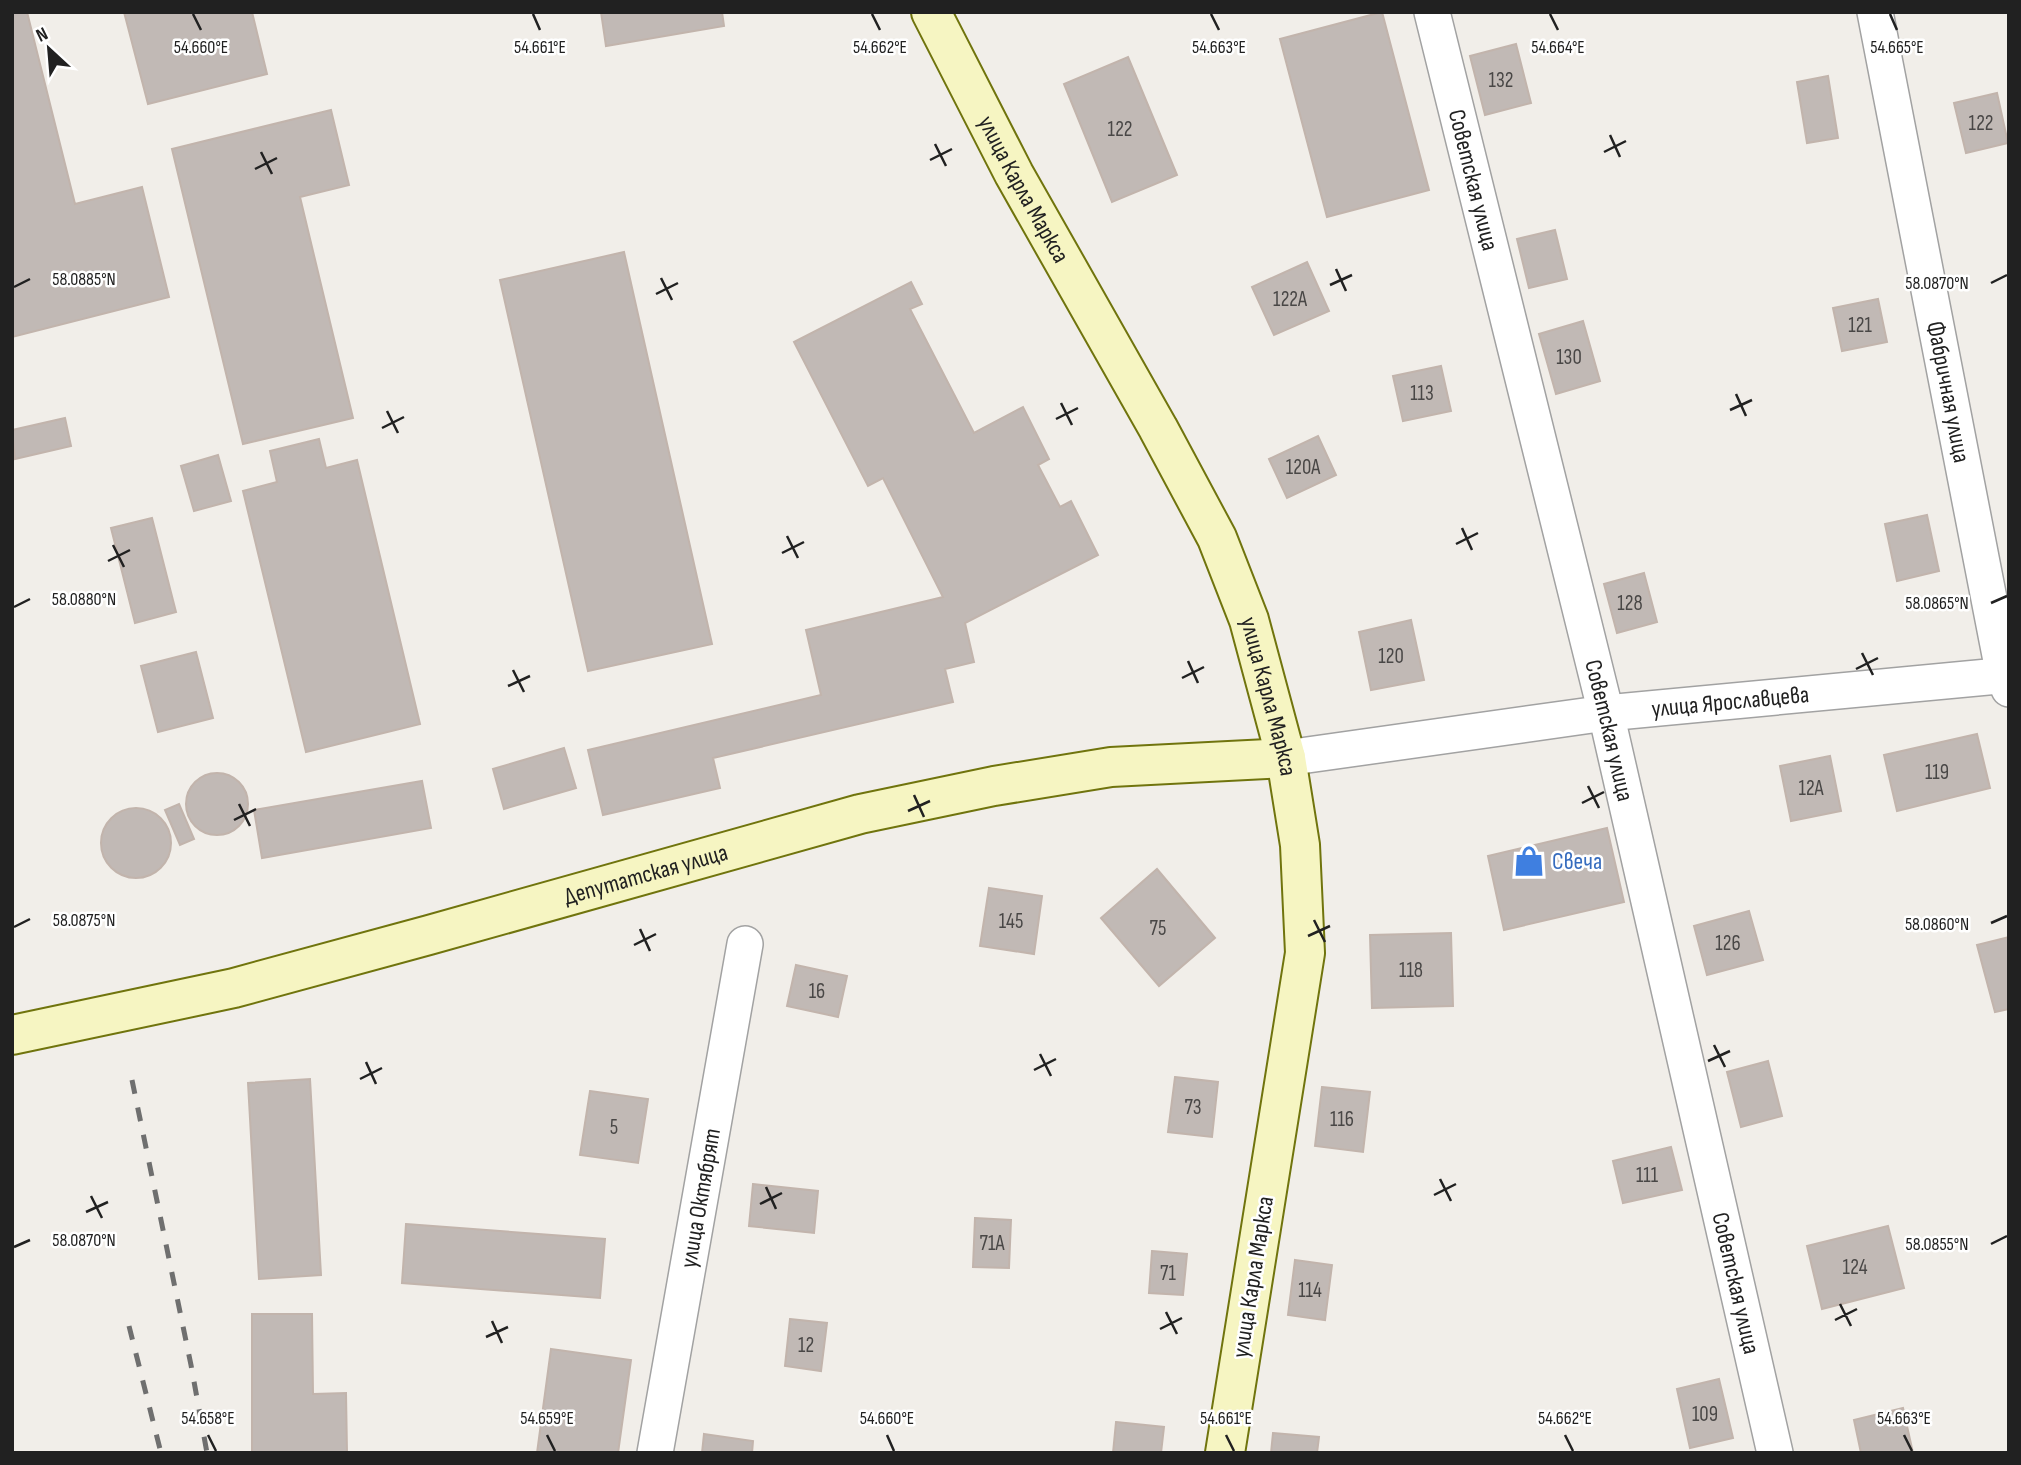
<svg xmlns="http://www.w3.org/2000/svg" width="2021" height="1465" font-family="'Sofia Sans Condensed',sans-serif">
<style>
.building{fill:#c1b9b5;stroke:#c2b4ac;stroke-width:2}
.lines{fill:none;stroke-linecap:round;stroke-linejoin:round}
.street-casing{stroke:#a2a2a2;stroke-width:38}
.secondary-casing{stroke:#70740d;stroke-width:42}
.street{stroke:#fff;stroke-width:35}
.secondary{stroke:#f6f5c2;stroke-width:38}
.rail{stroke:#6f6f6f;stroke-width:5;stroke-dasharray:14 14;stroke-linecap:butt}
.ticks{fill:none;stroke:#212121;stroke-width:2.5}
.labels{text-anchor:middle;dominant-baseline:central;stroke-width:5;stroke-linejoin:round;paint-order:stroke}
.number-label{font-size:21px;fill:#494746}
.street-label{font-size:24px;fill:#212121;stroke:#fff}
.shop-label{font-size:24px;fill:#366cbe;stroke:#fff;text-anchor:start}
.ticks-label{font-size:18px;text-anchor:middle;fill:#212121;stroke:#fff;stroke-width:5;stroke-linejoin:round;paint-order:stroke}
</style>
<rect width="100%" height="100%" fill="#f1eee9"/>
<!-- building -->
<g class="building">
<polygon points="12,12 27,12 75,204 142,187 169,297 12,337"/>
<polygon points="124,12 252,12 267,74 148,104"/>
<polygon points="601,12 722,12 724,26 606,46"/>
<polygon points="1382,12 1429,190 1327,217 1280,39"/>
<polygon points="1516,44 1531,103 1485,115 1470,56"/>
<polygon points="1128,57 1177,175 1112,202 1064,84"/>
<polygon points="1828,76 1838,138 1807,143 1797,82"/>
<polygon points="1997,93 2008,143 1966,153 1954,103"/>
<polygon points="331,110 349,185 300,197 353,418 243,444 172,149"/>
<polygon points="1555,230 1567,279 1529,288 1517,239"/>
<polygon points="624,252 712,644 588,671 500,280"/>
<polygon points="1307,262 1329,311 1274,335 1252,287"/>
<polygon points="911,282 922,304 910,309 974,433 1023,407 1049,459 1038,465 1060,507 1071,501 1098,555 965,623 974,662 945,669 953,702 713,758 720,788 603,815 588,750 821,695 806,630 943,597 883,478 868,486 794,342"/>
<polygon points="1878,299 1887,342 1842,351 1833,308"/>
<polygon points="1583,321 1600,381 1556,394 1539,334"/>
<polygon points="1441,366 1451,411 1403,421 1393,376"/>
<polygon points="65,418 71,446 15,459 12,430"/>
<polygon points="1318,436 1336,475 1287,498 1269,459"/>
<polygon points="319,439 326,468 357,460 420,724 306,752 243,491 277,482 270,451"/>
<polygon points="218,455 231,501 194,511 181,466"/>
<polygon points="1927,515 1939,571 1897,581 1885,524"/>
<polygon points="152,518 176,612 135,623 111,528"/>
<polygon points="1644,573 1657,622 1617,633 1604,584"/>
<polygon points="1411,620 1424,680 1371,690 1359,632"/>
<polygon points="196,652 213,718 158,732 141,666"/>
<polygon points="1977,734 1990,788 1897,811 1884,755"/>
<polygon points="564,748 576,788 504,809 493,769"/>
<polygon points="1830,756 1841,811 1791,821 1780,766"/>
<circle cx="217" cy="804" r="31"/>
<polygon points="422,781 431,828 262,858 254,810"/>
<polygon points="179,804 194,839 180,845 165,810"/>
<circle cx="136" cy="843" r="35"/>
<polygon points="1607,828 1624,902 1504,930 1488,856"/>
<polygon points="1157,869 1215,938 1159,986 1101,918"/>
<polygon points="989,888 1042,896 1034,954 980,946"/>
<polygon points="1749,911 1763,960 1707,975 1694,926"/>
<polygon points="1451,933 1453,1006 1372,1008 1370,935"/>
<polygon points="2009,937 2009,1009 1995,1012 1977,945"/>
<polygon points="796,965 847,976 838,1017 787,1006"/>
<polygon points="1768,1061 1782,1116 1741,1127 1727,1072"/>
<polygon points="1175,1077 1218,1082 1212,1137 1168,1132"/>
<polygon points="310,1079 321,1275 259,1279 248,1083"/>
<polygon points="1322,1087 1370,1092 1363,1152 1315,1146"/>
<polygon points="590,1091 648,1099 638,1163 580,1155"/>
<polygon points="1671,1147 1682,1190 1623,1203 1613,1161"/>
<polygon points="753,1184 818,1191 814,1233 749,1226"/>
<polygon points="975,1218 1011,1220 1009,1268 973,1267"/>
<polygon points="406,1224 605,1239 600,1298 402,1283"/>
<polygon points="1888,1226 1904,1288 1822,1309 1807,1246"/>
<polygon points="1152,1251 1187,1254 1183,1295 1149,1293"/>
<polygon points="1295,1260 1332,1265 1325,1320 1288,1315"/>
<polygon points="252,1314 312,1314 313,1394 346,1393 347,1453 252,1453"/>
<polygon points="790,1319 827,1323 821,1371 785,1366"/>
<polygon points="551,1349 631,1360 618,1453 537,1453"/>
<polygon points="1719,1379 1733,1438 1690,1448 1677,1389"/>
<polygon points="1903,1408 1913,1453 1861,1453 1854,1420"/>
<polygon points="1116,1422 1164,1427 1161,1453 1113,1453"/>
<polygon points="1273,1433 1319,1437 1317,1453 1271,1453"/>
<polygon points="704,1434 753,1441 752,1453 702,1453"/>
</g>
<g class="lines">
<defs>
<g id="street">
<path id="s1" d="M 1432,12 L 1606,713 L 1775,1453"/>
<path id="s2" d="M 1875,12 L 2004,676 L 2009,689"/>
<path id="s3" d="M 1286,758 L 1606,713 L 2009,675"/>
<path id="s4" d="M 655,1453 L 745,944"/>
</g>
<g id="secondary">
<path id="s5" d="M 931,12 L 1014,174 L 1158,428 L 1217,538 L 1249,620 L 1286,758 L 1300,845 L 1305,953 L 1225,1453"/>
<path id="s6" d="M 12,1035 L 234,988 L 429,935 L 860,814 L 994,786 L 1111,767 L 1286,758"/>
</g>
</defs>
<!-- street casing -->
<use href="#street" class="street-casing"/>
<!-- secondary casing -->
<use href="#secondary" class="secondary-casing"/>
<!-- street -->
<use href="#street" class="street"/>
<!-- secondary -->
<use href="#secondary" class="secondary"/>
<!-- rail -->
<g class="rail">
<polyline points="132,1080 191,1365 207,1453"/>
<polyline points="129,1326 161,1453"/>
</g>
</g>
<!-- ticks -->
<path class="ticks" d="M 193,14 L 201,30M 533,14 L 540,30M 872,14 L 880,30M 1211,14 L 1219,30M 1550,14 L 1558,30M 1890,14 L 1897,30M 1610,135 L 1620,157M 935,144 L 946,166M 261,152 L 272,174M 1604,152 L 1626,141M 930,160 L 952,149M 255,169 L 277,158M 1336,269 L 1346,291M 661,278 L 672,300M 1991,283 L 2007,275M 1330,285 L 1352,275M 14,287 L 30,279M 656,294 L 678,283M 1736,394 L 1746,416M 1061,403 L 1072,425M 1730,410 L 1752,400M 387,411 L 398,433M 1056,419 L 1078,408M 382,428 L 404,417M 1462,528 L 1472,550M 787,536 L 798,558M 1456,544 L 1478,533M 113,545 L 124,567M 782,553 L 804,542M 108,561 L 130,550M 1991,603 L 2007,596M 14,607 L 30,599M 1862,653 L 1873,675M 1188,661 L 1198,683M 1856,669 L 1878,658M 513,670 L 524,692M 1182,678 L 1204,667M 508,686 L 530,676M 1588,786 L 1599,808M 914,795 L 924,817M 1582,803 L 1604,792M 239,804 L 250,826M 908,811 L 930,801M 234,820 L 256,809M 1314,920 L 1325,942M 1991,923 L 2007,916M 14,927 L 30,919M 640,929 L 650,951M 1308,936 L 1330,926M 634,945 L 656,934M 1714,1045 L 1725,1067M 1040,1054 L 1051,1076M 1708,1061 L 1730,1051M 366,1062 L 376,1084M 1034,1070 L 1056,1059M 360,1079 L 382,1068M 1440,1179 L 1451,1201M 766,1187 L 776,1209M 1434,1195 L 1456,1184M 91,1196 L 102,1218M 760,1204 L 782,1193M 86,1212 L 108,1202M 1991,1244 L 2007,1236M 14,1247 L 30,1240M 1840,1304 L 1851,1326M 1166,1312 L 1177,1334M 1835,1320 L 1857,1309M 492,1321 L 502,1343M 1160,1329 L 1182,1318M 486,1337 L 508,1327M 208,1435 L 216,1451M 547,1435 L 555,1451M 887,1435 L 894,1451M 1226,1435 L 1234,1451M 1565,1435 L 1573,1451M 1904,1435 L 1912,1451"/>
<!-- icons -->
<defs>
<symbol id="shop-bare" viewBox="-9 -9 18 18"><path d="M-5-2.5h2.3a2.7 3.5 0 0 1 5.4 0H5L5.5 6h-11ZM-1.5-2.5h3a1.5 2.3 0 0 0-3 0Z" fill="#3f7fe0" stroke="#fff" stroke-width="2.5" paint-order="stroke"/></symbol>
</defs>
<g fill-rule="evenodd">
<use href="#shop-bare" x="1507" y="839" width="44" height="44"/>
</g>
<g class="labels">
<!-- number labels -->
<g class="number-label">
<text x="1501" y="80">132</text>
<text x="1981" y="123">122</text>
<text x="1120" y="129">122</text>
<text x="1290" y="299">122А</text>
<text x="1860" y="325">121</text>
<text x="1569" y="357">130</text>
<text x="1422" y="393">113</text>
<text x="1303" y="467">120А</text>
<text x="1630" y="603">128</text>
<text x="1391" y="656">120</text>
<text x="1937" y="772">119</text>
<text x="1811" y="788">12А</text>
<text x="1011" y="921">145</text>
<text x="1158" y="928">75</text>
<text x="1728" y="943">126</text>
<text x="1411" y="970">118</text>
<text x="817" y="991">16</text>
<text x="1193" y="1107">73</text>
<text x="1342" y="1119">116</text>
<text x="614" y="1127">5</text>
<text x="1647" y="1175">111</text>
<text x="992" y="1243">71А</text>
<text x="1855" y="1267">124</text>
<text x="1168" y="1273">71</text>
<text x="1310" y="1290">114</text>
<text x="806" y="1345">12</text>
<text x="1705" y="1414">109</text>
</g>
<!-- street labels -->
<g class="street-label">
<text stroke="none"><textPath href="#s1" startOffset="173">Советская улица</textPath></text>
<text stroke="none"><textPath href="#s5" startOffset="200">улица Карла Маркса</textPath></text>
<text stroke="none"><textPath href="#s2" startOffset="387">Фабричная улица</textPath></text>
<text stroke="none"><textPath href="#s5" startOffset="766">улица Карла Маркса</textPath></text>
<text stroke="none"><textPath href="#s3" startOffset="448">улица Ярославцева</textPath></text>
<text stroke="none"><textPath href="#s1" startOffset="740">Советская улица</textPath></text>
<text stroke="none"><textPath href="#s6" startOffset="654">Депутатская улица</textPath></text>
<text stroke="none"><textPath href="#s4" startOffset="259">улица Октябрят</textPath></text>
<text transform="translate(1253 1277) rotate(-81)">улица Карла Маркса</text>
<text stroke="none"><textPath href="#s1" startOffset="1307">Советская улица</textPath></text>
</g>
<!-- shop labels -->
<g class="shop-label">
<text x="1552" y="861">Свеча</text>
</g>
</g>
<g class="ticks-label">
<text x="201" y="53">54.660°E</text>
<text x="540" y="53">54.661°E</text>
<text x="880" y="53">54.662°E</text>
<text x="1219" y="53">54.663°E</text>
<text x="1558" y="53">54.664°E</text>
<text x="1897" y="53">54.665°E</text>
<text x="84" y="285">58.0885°N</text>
<text x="1937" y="289">58.0870°N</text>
<text x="84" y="605">58.0880°N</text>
<text x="1937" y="609">58.0865°N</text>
<text x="84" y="926">58.0875°N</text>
<text x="1937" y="930">58.0860°N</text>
<text x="84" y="1246">58.0870°N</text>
<text x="1937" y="1250">58.0855°N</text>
<text x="208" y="1424">54.658°E</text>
<text x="547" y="1424">54.659°E</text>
<text x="887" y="1424">54.660°E</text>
<text x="1226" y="1424">54.661°E</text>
<text x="1565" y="1424">54.662°E</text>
<text x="1904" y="1424">54.663°E</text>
</g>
<!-- border -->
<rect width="2021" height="1465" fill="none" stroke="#212121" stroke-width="28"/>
<!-- north arrow -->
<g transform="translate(49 49) rotate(334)" stroke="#ffffff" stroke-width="5" paint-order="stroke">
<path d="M0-5L12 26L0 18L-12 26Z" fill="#212121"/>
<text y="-10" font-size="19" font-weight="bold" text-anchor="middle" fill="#212121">N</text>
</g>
</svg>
